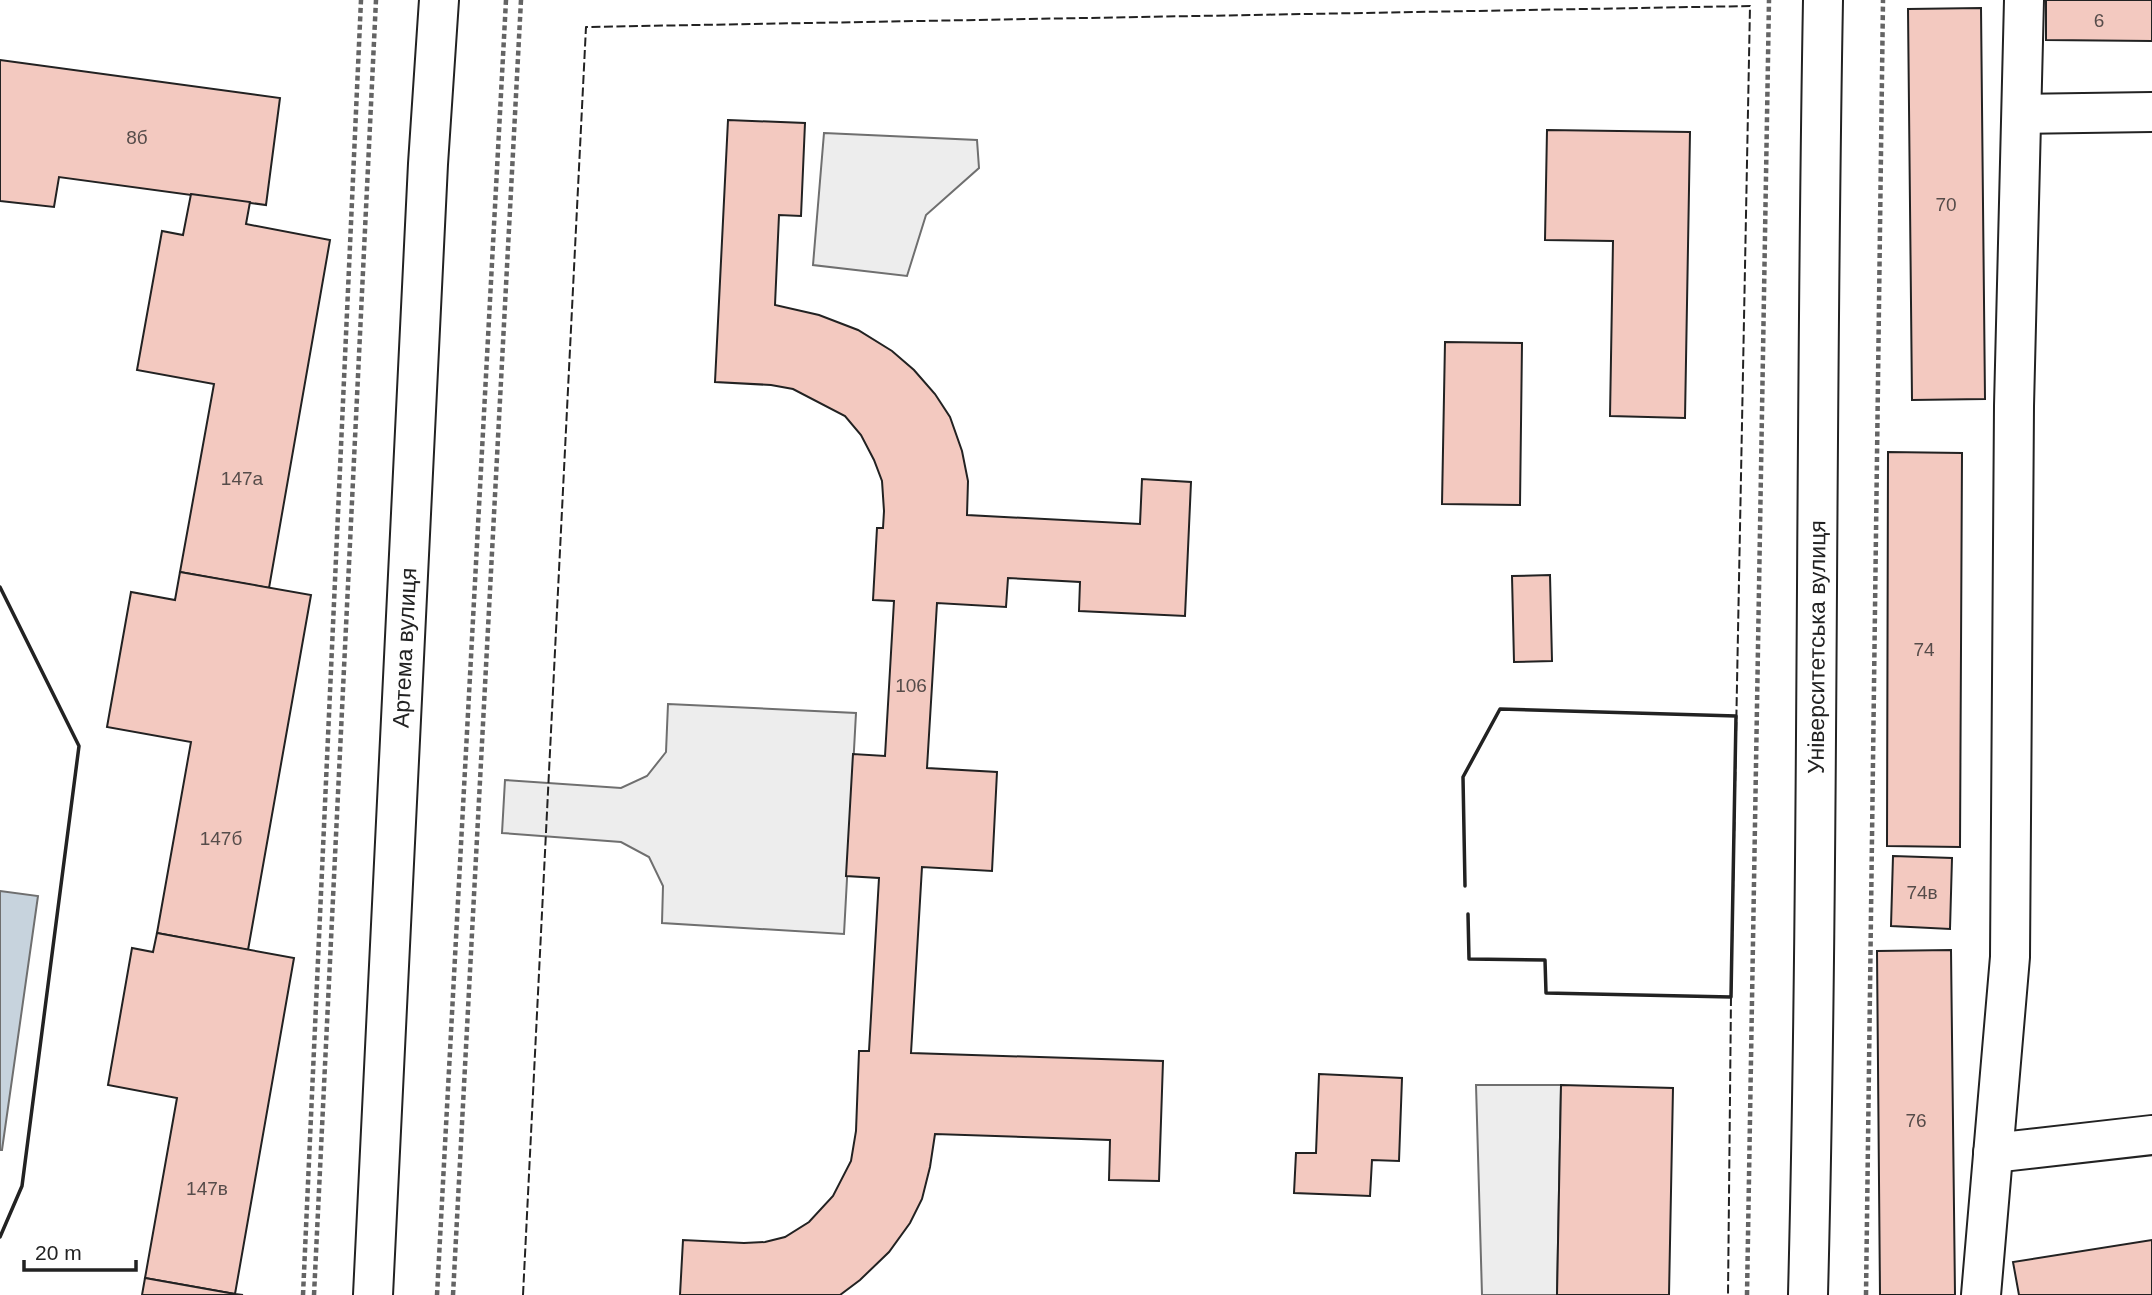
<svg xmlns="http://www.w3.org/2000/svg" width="2152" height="1295" font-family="Arial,sans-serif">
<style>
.parking{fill:#ededed;stroke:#6f6f6f;stroke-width:2}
.water{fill:#c7d3dd;stroke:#6f6f6f;stroke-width:2}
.building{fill:#f3c9c0;stroke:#222;stroke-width:2}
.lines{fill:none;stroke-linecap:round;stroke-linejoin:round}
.minor-casing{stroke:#222;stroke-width:42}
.major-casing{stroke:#222;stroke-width:42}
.path{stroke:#646464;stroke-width:4.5;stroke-dasharray:5 3.5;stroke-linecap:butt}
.minor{stroke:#fff;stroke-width:38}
.major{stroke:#fff;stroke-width:38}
.fence{stroke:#222;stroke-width:2;stroke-dasharray:9 3.5;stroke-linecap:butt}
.wall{stroke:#222;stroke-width:3.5}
.labels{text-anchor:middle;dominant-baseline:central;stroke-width:5;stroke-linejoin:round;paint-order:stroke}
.number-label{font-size:19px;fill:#564c4a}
.street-label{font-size:23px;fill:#222;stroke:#fff}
</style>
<rect width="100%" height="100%" fill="#fff"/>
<!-- parking -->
<g class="parking">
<polygon points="824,133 977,140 979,168 926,215 907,276 813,265"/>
<polygon points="668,704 856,713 844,934 662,923 663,886 649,857 621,842 502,833 505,780 621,788 647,776 666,752"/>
<polygon points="1476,1085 1561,1085 1557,1295 1482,1295"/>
</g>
<!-- water -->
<polygon class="water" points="0,891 38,896 2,1150 0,1150"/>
<!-- building -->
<g class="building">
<polygon points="2046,0 2152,0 2152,41 2046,40"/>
<polygon points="1981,8 1985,399 1912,400 1908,9"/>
<polygon points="0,60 280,98 266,205 59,177 54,207 0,201"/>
<polygon points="728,120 805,123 801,216 779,215 775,305 819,315 858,330 892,351 914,370 935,394 950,417 962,451 968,481 967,515 1140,524 1142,479 1191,482 1185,616 1079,611 1080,582 1008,578 1006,607 937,603 927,768 997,772 992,871 922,867 911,1053 1163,1061 1159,1181 1109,1180 1110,1140 935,1134 930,1167 922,1199 910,1223 889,1252 860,1280 840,1295 680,1295 683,1240 744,1243 765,1242 785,1237 809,1222 833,1196 851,1161 856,1131 859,1051 869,1051 879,878 846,876 853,754 885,756 894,601 873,600 877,528 883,528 884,511 882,481 874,460 861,435 845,416 793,389 771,385 715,382"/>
<polygon points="1547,130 1690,132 1685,418 1610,416 1613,241 1545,240"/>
<polygon points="191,194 250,202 246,224 330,240 269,588 180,572 214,384 137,370 162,231 183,235"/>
<polygon points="1445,342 1522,343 1520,505 1442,504"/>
<polygon points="1888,452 1962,453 1960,847 1887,846"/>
<polygon points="180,572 311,595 248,950 157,933 191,742 107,727 131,592 175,600"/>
<polygon points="1550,575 1552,661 1514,662 1512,576"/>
<polygon points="1893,856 1952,858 1950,929 1891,926"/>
<polygon points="157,933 294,958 235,1294 145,1278 177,1098 108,1085 132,948 153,952"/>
<polygon points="1951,950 1955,1295 1880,1295 1877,951"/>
<polygon points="1319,1074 1402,1078 1399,1161 1372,1160 1370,1196 1294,1193 1296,1153 1316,1153"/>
<polygon points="1561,1085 1673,1088 1669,1295 1557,1295"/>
<polygon points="2152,1240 2152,1295 2019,1295 2013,1262"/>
<polygon points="145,1278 235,1294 243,1295 142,1295"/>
</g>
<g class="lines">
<defs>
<g id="minor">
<polyline points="2022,114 2152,112"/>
<polyline points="1993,1153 2152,1135"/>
<polyline points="1981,1295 2010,957 2014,406 2024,0"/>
</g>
<g id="major">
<path id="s1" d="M 373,1295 L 428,164 L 439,0"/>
<path id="s2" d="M 1808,1295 C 1819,863 1815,432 1823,0"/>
</g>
</defs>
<!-- minor casing -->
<use href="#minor" class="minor-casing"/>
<!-- major casing -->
<use href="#major" class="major-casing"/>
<!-- path -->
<g class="path">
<polyline points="303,1295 361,0"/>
<polyline points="314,1295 376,0"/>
<polyline points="437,1295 506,0"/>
<polyline points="453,1295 521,0"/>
<polyline points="1747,1295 1769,0"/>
<polyline points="1866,1295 1883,0"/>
</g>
<!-- minor -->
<use href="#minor" class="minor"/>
<!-- major -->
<use href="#major" class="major"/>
<!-- fence -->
<polyline class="fence" points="523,1295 586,27 1750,6 1731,997 1728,1295"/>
<!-- wall -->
<g class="wall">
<polyline points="0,587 79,746 22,1186 0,1237"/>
<polyline points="1465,886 1463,777 1500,709 1736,716 1731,997 1546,993 1545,960 1469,959 1468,914"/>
</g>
</g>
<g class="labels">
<!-- number labels -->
<g class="number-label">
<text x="2099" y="20">6</text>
<text x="137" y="137">8б</text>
<text x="1946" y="204">70</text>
<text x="242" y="478">147а</text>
<text x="1924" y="649">74</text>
<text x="911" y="685">106</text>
<text x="221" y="838">147б</text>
<text x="1922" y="892">74в</text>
<text x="1916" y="1120">76</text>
<text x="207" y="1188">147в</text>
</g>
<!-- street labels -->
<g class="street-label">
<text stroke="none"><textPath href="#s1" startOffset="648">Артема вулиця</textPath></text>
<text stroke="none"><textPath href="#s2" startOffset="648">Університетська вулиця</textPath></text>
</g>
</g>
<!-- scale -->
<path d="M24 1260v10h112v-10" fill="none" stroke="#222222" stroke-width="3.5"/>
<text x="35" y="1260" font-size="21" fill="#222222" stroke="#ffffff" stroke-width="5" paint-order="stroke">20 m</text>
</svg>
